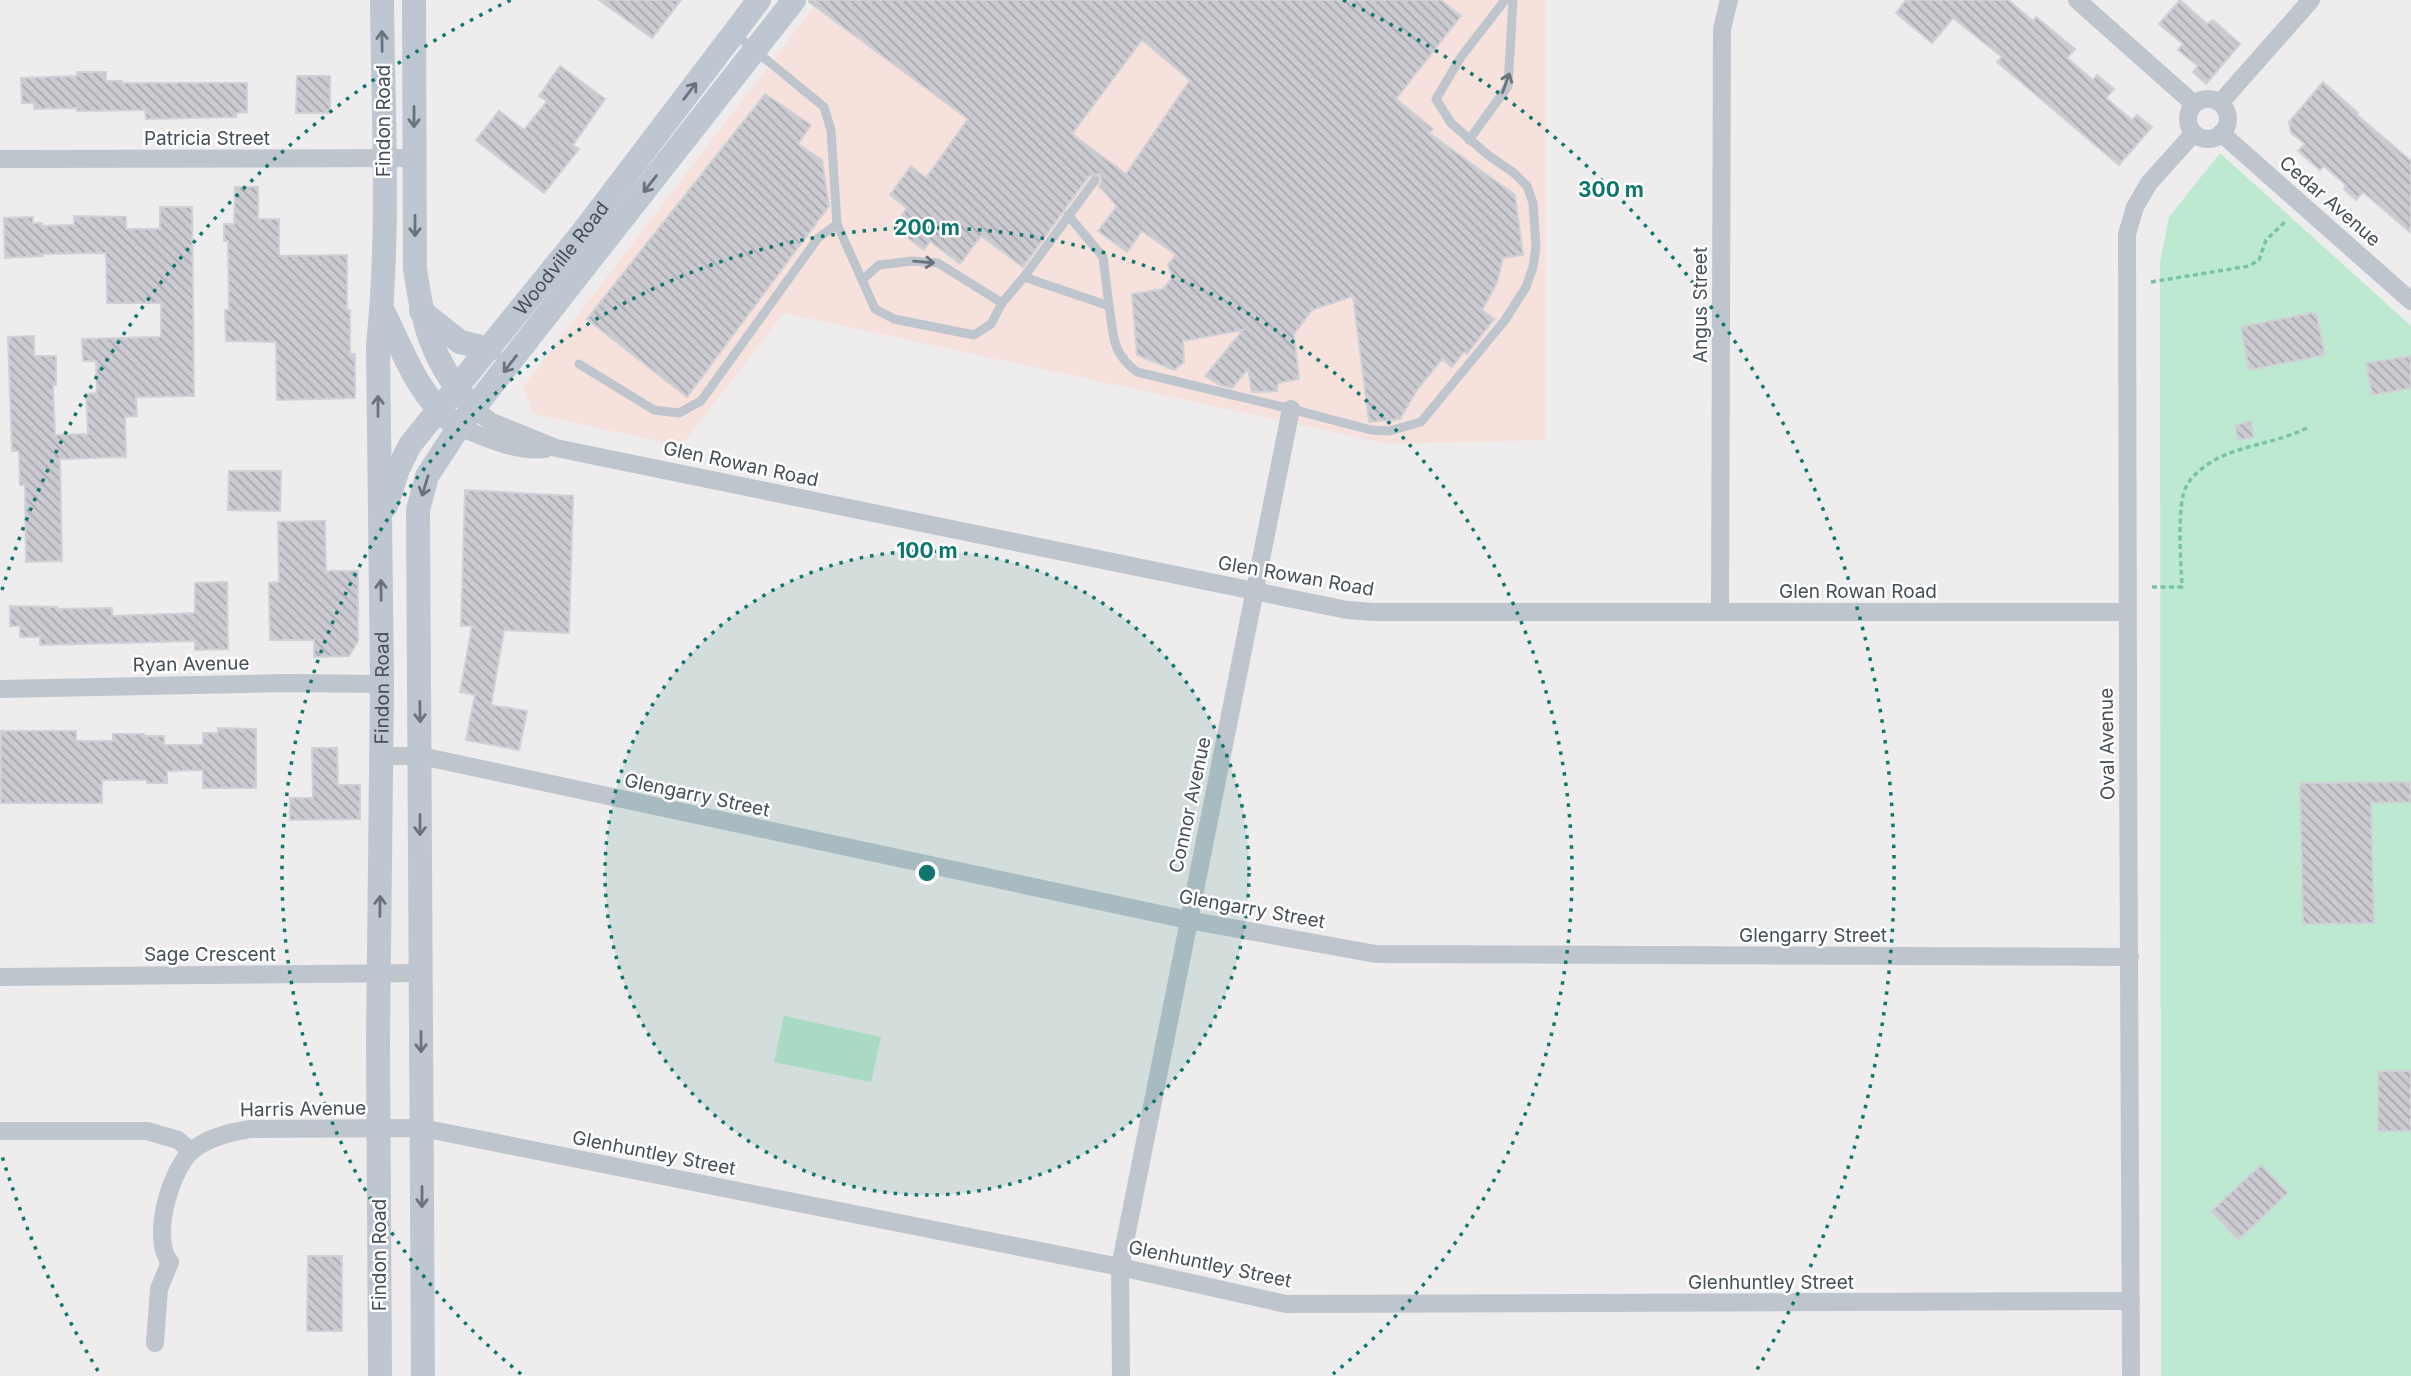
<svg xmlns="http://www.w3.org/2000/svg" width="2411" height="1376" font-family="Inter,sans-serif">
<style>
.medical{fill:#f7e1dd}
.green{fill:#bde9d1}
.building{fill:url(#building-back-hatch);stroke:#d0d1d7;stroke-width:2;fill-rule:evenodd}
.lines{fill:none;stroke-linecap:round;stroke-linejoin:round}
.path{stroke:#79c3a4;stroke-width:3.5;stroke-dasharray:5 3.5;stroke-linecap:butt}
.lane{stroke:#bec5cd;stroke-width:9}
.street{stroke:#bec5cd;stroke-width:18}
.secondary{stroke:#bec6d1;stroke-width:24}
.oneway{stroke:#6a727c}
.oneway2{stroke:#6a727a}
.ring{fill:none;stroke:#0f766e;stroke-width:3.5;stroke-dasharray:3.5 7}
.labels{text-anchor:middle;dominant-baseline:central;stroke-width:5;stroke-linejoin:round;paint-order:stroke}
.street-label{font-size:19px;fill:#464e57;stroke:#fff}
.centre{fill:#0f766e;stroke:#fff;stroke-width:3.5}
.ring-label{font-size:21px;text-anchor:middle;font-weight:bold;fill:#0f766e;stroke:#fff;stroke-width:5;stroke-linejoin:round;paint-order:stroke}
</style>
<defs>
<pattern id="building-back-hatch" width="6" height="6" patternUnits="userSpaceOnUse" patternTransform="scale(1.75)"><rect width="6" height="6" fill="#cacad0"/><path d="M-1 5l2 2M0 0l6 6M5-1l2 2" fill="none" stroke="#a6a6ac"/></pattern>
</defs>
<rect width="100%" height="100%" fill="#eeecec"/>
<!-- medical -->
<polygon class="medical" points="819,0 1546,0 1546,440 1388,444 784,313 681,446 534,414 523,387"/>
<!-- green -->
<g class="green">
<polygon points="2220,153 2411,326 2411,1376 2161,1376 2160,263 2169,217"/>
<polygon points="784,1016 881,1037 871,1082 774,1062"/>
</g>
<!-- building -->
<g class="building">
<polygon points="599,0 681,0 652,38"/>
<path d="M 809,0 L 1441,0 L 1461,16 L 1396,99 L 1433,129 L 1429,133 L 1515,195 L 1523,255 L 1503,258 L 1497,283 L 1482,310 L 1494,319 L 1467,354 L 1464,352 L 1452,367 L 1442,359 L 1417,390 L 1400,419 L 1369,422 L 1353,296 L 1312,310 L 1294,334 L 1299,379 L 1278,383 L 1277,391 L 1252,392 L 1248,369 L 1232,388 L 1218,384 L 1205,376 L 1243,330 L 1183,341 L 1184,362 L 1174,370 L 1137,355 L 1132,294 L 1163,289 L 1172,278 L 1168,264 L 1176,255 L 1142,231 L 1127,252 L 1098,231 L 1117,206 L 1099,186 L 1102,180 L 1099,174 L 1089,176 L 1023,267 L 981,236 L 960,264 L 930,241 L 924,250 L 893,227 L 907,208 L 890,195 L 911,166 L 926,178 L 968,119 L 809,2 ZM 1142,40 L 1190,80 L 1126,174 L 1072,134 Z"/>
<polygon points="1906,0 2008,0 2033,21 2036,17 2075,49 2067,58 2093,80 2097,75 2114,89 2106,98 2132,120 2137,115 2152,127 2119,165 1997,62 2002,57 1953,18 1932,43 1896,13"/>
<polygon points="2180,0 2207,24 2213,20 2240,44 2206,84 2193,72 2198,66 2178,50 2183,44 2159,24"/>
<polygon points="560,66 605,99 573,145 579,149 544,193 476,140 499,111 524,130 547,101 539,96"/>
<polygon points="77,72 106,72 106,81 122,81 122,83 247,83 247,112 236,113 236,117 146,119 145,110 77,111 77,108 34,109 34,103 22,103 21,78 77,76"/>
<polygon points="297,76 330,76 330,113 296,113"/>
<polygon points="2323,82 2358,113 2357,115 2411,161 2411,233 2363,192 2356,200 2344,189 2346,185 2324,166 2320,170 2298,151 2305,144 2291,133 2289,122"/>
<polygon points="765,94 811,125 798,144 822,160 829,206 687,397 587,319"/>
<polygon points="235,187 258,187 258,219 279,219 279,256 347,255 347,310 350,310 350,354 355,354 355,398 277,400 276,342 226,341 225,310 229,310 228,241 224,241 224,224 234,224"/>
<polygon points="160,207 192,207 194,396 136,397 137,416 125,417 126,457 60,459 62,561 26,562 25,485 20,485 19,451 12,451 8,337 34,336 34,356 56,356 56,385 53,385 55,435 88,434 86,394 97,393 96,361 83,361 82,339 161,337 161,303 107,303 106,253 43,254 43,256 5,258 4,218 33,217 33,223 42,223 42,226 74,225 74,216 126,217 126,229 160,229"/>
<polygon points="2316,312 2325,355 2249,370 2241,327"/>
<polygon points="2411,356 2411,388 2372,395 2366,363"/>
<polygon points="2251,421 2254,437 2238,440 2235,425"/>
<polygon points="229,471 281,471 280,511 228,510"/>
<polygon points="465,490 573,496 569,633 504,630 491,705 527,711 519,750 466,740 475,695 460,692 472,626 461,626"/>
<polygon points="325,521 326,571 358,571 358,641 349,656 314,657 314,640 270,640 269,583 279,582 278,522"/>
<polygon points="227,582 228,649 195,650 195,641 40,645 40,637 20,637 20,626 10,626 10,606 57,607 57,609 112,608 112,616 195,613 195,583"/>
<polygon points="218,728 256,729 256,788 203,788 203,770 167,771 167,783 147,783 147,780 102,780 102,803 1,803 1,731 76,731 76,741 113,741 113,734 144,734 144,736 164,736 164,745 203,745 203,733 218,733"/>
<polygon points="312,748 337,748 338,785 360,785 360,819 290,820 290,798 313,798"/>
<polygon points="2411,782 2411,802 2371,803 2374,923 2303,924 2300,783"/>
<rect x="2378" y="1071" width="33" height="60"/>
<polygon points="2261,1165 2288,1193 2238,1240 2211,1211"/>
<polygon points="308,1256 342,1256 342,1331 307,1331"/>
</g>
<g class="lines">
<!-- path -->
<g class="path">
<polyline points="2151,282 2249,266 2259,260 2266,240 2287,220"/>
<path d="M 2152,587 L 2182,587 C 2181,563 2176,503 2187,485 C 2195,471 2215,458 2230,453 C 2257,443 2280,441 2307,428"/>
</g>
<!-- lane -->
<g class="lane">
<polyline points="734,33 824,107 831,130 837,224 875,309 894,319 974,335 991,324 1002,303 1024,277 1095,180"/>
<polyline points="1469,140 1508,86 1513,0"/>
<polyline points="1024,277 1109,306 1103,257 1068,215"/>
<polyline points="862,280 879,265 912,261 938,263 1002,303"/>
<path d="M 1109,306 C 1114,336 1111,352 1137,372 L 1291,409 L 1371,430 L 1389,431 L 1421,422 L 1505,320 L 1526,287 L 1533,267 L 1536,246 L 1533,203 L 1527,186 L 1514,173 L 1488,155 L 1451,123 L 1436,99 L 1461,57 L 1505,0"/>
<polyline points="579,364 654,410 679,413 701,401 818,238 837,224"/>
</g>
<!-- street -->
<g class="street">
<polyline points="2077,0 2194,104"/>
<circle cx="2208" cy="119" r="20"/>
<polyline points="2220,103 2311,0"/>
<polyline points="2221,133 2411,301"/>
<polyline points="0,159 414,158"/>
<polyline points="474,410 492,422 556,448 1347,610 1373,612 2126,612"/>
<path d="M 459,427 C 486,438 516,452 545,449"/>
<polyline points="1720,611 1722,29 1729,0"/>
<polyline points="0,689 287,683 382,684"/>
<polyline points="382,756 421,756 1188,920 1376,954 2130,957"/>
<polyline points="0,977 421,973"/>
<polyline points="0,1131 147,1131 178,1140 191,1151"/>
<path d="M 155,1343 L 159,1289 L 170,1262 C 150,1239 171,1167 193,1150 C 209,1137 230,1132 250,1129 L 422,1128 L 1120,1267 L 1286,1304 L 2131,1301"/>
<polyline points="1121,1376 1120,1267 1291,409"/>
<path d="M 2131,1376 C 2129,995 2127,615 2127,234 L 2135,207 L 2149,183 L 2194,133"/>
</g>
<!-- secondary -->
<g class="secondary">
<path d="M 414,0 L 415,269 C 423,324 431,358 467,401"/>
<path d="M 382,309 C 402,348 416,392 450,420"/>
<polyline points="421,311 460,342 490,349"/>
<path id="s1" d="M 386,506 L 398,469 L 410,445 L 582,233 L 759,0"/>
<path id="s2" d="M 380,1376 L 378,1041 L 382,684 L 378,345 C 390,231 383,114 382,0"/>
<polyline points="423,1376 418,510 427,476 459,427 794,0"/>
</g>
</g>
<!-- one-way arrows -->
<defs><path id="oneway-shaft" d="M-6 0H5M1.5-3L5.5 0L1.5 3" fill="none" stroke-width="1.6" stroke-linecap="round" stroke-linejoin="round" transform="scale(1.75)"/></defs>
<g class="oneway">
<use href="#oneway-shaft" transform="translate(382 41) rotate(-91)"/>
<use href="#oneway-shaft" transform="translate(690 91) rotate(-53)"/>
<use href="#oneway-shaft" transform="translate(414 117) rotate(90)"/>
<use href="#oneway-shaft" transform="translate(650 184) rotate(128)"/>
<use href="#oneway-shaft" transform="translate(415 226) rotate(90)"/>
<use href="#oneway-shaft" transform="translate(510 364) rotate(128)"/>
<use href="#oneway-shaft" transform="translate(378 406) rotate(-90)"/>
<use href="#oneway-shaft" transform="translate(425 486) rotate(107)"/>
<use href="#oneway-shaft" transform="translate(381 590) rotate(-91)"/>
<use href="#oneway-shaft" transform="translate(420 712) rotate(89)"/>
<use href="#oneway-shaft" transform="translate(420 825) rotate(90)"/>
<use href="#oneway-shaft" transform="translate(380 906) rotate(-89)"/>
<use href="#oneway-shaft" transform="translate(421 1042) rotate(90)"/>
<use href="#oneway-shaft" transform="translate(422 1197) rotate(90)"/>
</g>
<g class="oneway2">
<use href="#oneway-shaft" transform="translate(1506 83) rotate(-70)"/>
<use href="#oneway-shaft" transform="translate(924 262) rotate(5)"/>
</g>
<!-- distance rings -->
<circle cx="927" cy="873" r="322" fill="#0f766e" fill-opacity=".12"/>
<g class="ring">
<circle cx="927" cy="873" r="322"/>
<path d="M521 1374A645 645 0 1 1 1333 1374"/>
<path d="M98 1371A967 967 0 0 1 2 1156M2 590A967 967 0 0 1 511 0M1343 0A967 967 0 0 1 1756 1371"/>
</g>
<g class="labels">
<!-- street labels -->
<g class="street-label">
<text transform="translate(383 121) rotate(-90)">Findon Road</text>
<text x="207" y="138">Patricia Street</text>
<text transform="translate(2330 201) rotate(41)">Cedar Avenue</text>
<text stroke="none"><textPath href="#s1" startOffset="306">Woodville Road</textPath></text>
<text transform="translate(1700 305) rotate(-90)">Angus Street</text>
<text transform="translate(741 464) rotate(12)">Glen Rowan Road</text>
<text transform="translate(1296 576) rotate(10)">Glen Rowan Road</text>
<text x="1858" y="591">Glen Rowan Road</text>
<text transform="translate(191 664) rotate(-1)">Ryan Avenue</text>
<text stroke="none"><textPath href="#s2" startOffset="688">Findon Road</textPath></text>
<text transform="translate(2107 744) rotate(-91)">Oval Avenue</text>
<text transform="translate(697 795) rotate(12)">Glengarry Street</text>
<text transform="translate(1190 805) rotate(-78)">Connor Avenue</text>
<text transform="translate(1252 909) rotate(10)">Glengarry Street</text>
<text x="1813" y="935">Glengarry Street</text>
<text x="210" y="954">Sage Crescent</text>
<text transform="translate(303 1109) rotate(-1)">Harris Avenue</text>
<text transform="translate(654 1153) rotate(11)">Glenhuntley Street</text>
<text transform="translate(379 1255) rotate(-90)">Findon Road</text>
<text transform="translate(1210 1264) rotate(12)">Glenhuntley Street</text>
<text x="1771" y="1282">Glenhuntley Street</text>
</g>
</g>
<circle cx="927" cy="873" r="10" class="centre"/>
<g class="ring-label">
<text x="1611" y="197">300 m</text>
<text x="927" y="235">200 m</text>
<text x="927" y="558">100 m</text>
</g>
</svg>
